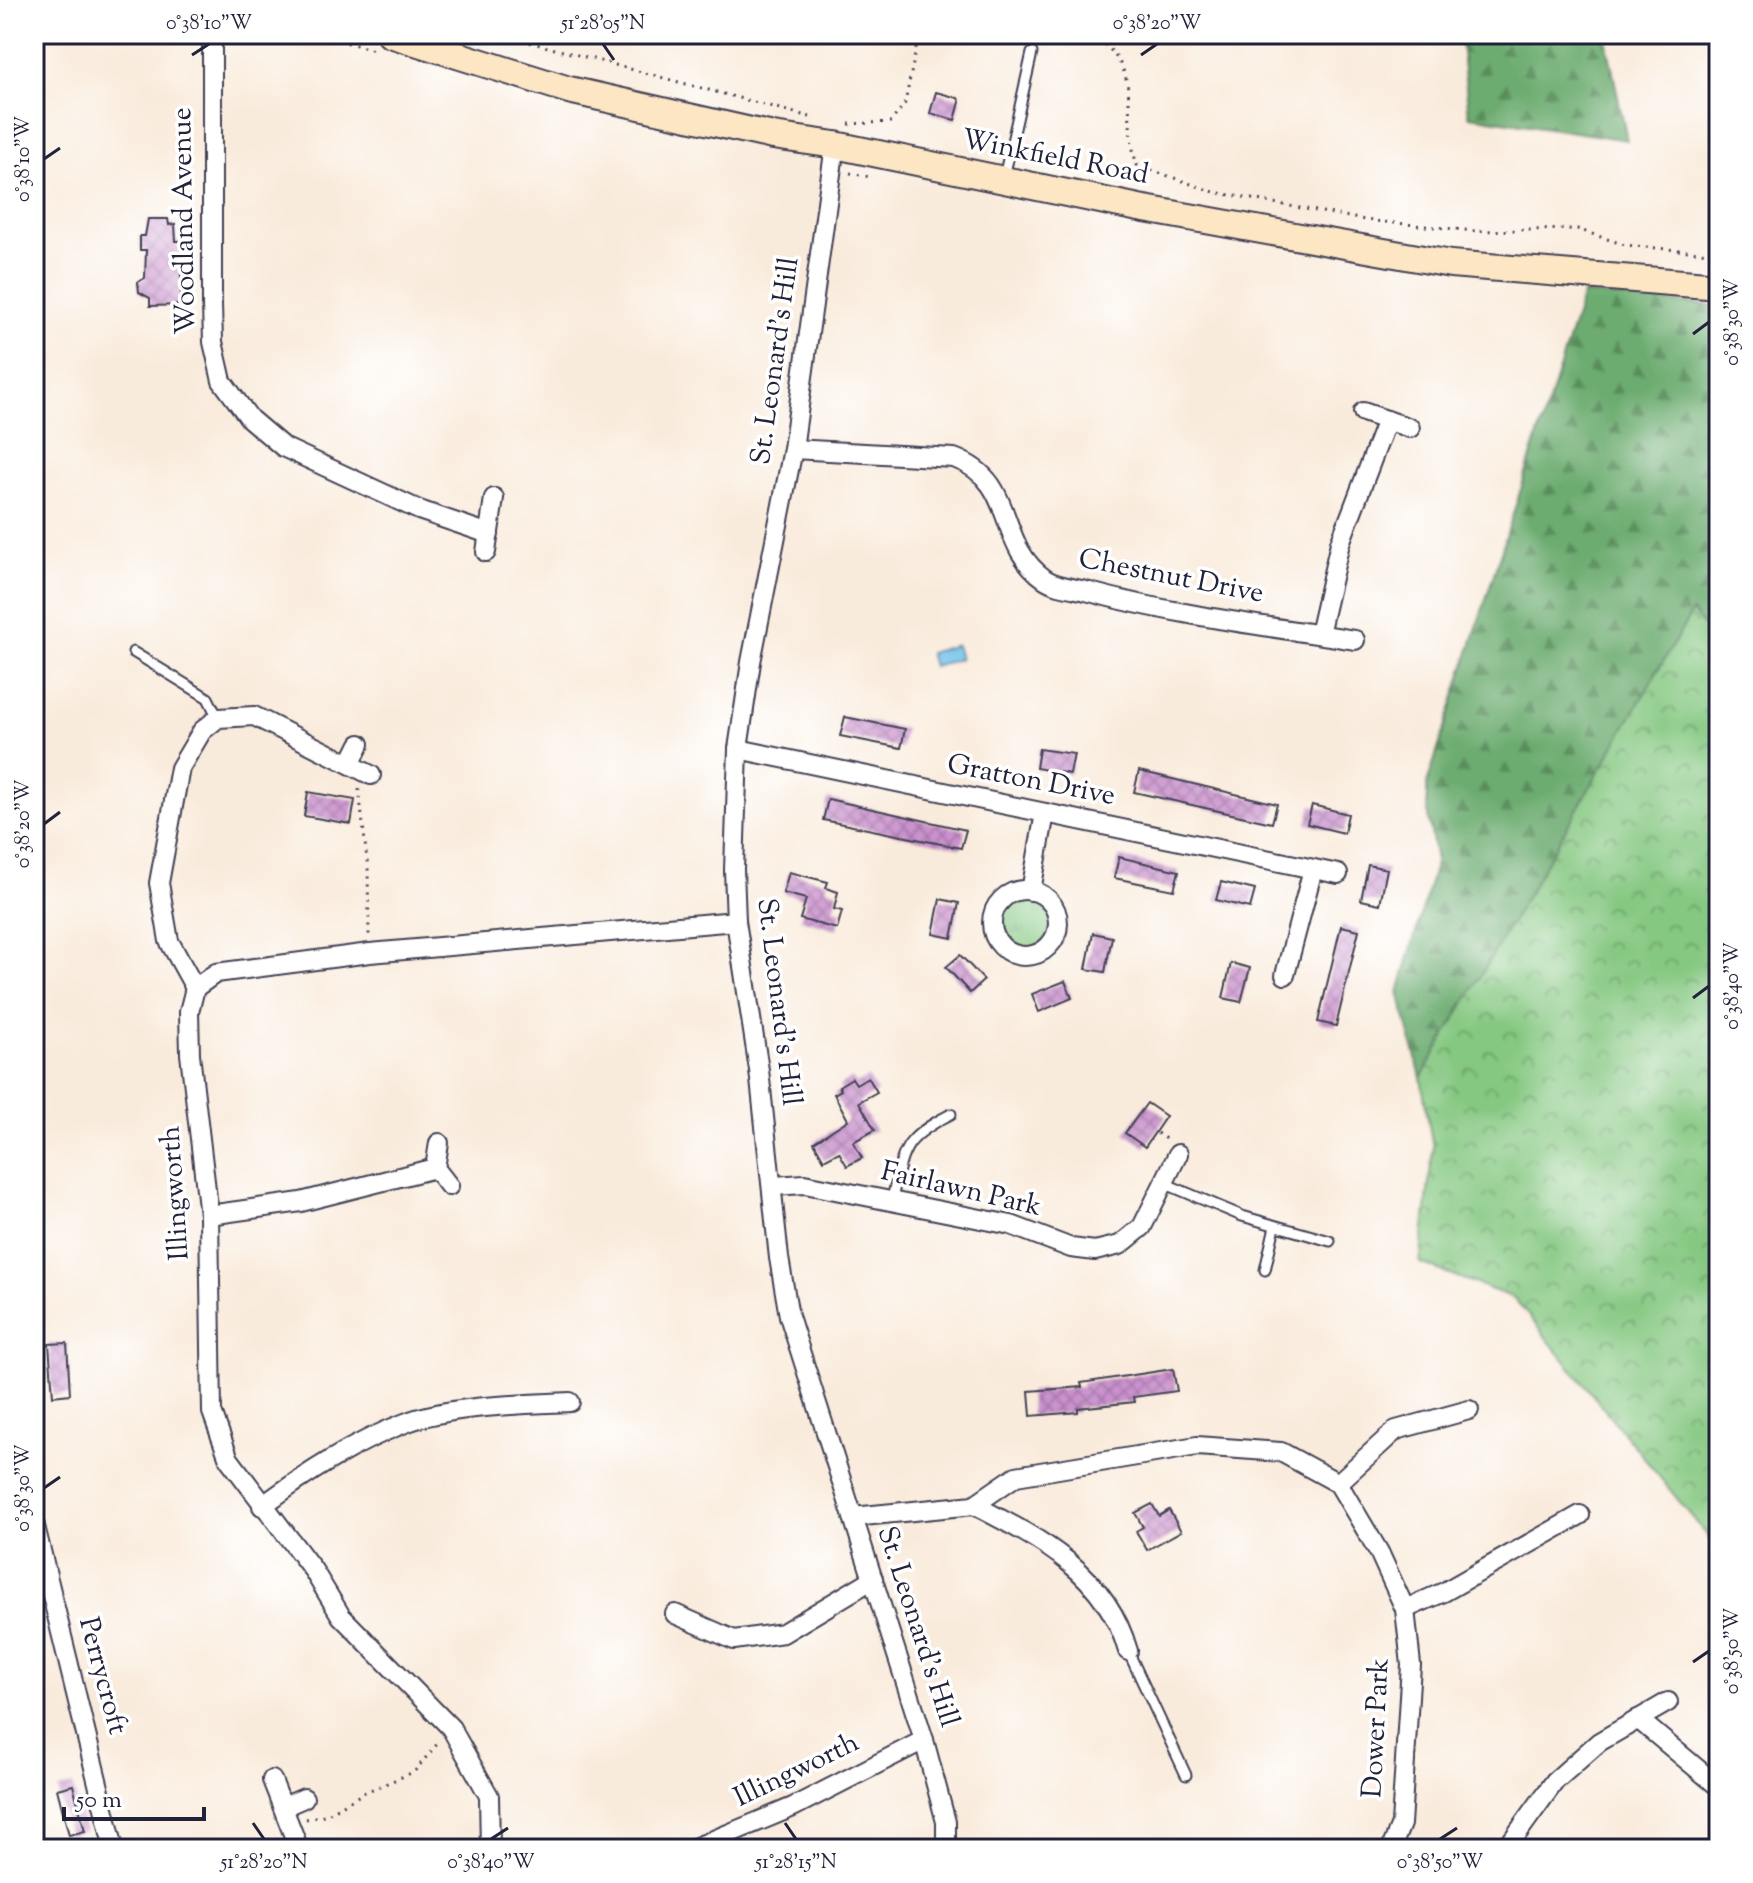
<svg xmlns="http://www.w3.org/2000/svg" width="1753" height="1883" font-family="'Sorts Mill Goudy',serif">
<style>
.grass{fill:url(#grass-tufts);stroke:#54755e;stroke-width:2}
.forest{fill:url(#forest-firs);stroke:#476755;stroke-width:2}
.park{fill:url(#park-crowns);stroke:#54755e;stroke-width:2}
.water{fill:#71c1ec;stroke:#4a7294;stroke-width:2}
.building{fill:url(#building-cross-hatch)}
.lines{fill:none;stroke-linecap:round;stroke-linejoin:round}
.lane-casing{stroke:#424053;stroke-width:13}
.street-casing{stroke:#424053;stroke-width:22}
.secondary-casing{stroke:#424053;stroke-width:30}
.path{stroke:#424053;stroke-width:3;stroke-dasharray:2 6;stroke-linecap:butt}
.lane{stroke:#fff;stroke-width:9}
.street{stroke:#fff;stroke-width:18}
.secondary{stroke:#fce6c4;stroke-width:26}
.ticks{fill:none;stroke:#22223b;stroke-width:3}
.labels{text-anchor:middle;dominant-baseline:central;stroke-width:7;stroke-linejoin:round;paint-order:stroke}
.street-label{font-size:28px;fill:#22223b;stroke:#fff}
.neatline{fill:none;stroke:#22223b;stroke-width:3}
.ticks-label{font-size:20px;text-anchor:middle;fill:#22223b}
</style>
<defs>
<pattern id="grass-tufts" width="24" height="20" patternUnits="userSpaceOnUse" patternTransform="scale(2)"><rect width="24" height="20" fill="#85c881"/><path d="M3 7l-1-3M5 7V3M7 7l1-3M15 17l-1-3M17 17v-4M19 17l1-3" fill="none" stroke="#6ca26b"/></pattern>
<pattern id="forest-firs" width="22" height="20" patternUnits="userSpaceOnUse" patternTransform="scale(2)"><rect width="22" height="20" fill="#6cac6f"/><path d="M5 1l3.5 6h-7zM16 11l3.5 6h-7z" fill="#588c5c"/></pattern>
<pattern id="park-crowns" width="20" height="18" patternUnits="userSpaceOnUse" patternTransform="scale(2)"><rect width="20" height="18" fill="#85c881"/><path d="M2 6a3 3 0 1 1 6 0M12 15a3 3 0 1 1 6 0" fill="none" stroke="#6ca26b"/></pattern>
<pattern id="building-cross-hatch" width="8" height="8" patternUnits="userSpaceOnUse" patternTransform="scale(2)"><rect width="8" height="8" fill="#cb92ce"/><path d="M0 0l8 8M0 8l8-8" fill="none" stroke="#a477a8"/></pattern>
</defs>
<rect width="100%" height="100%" fill="#fff"/>
<filter id="ink" filterUnits="userSpaceOnUse"><feTurbulence type="fractalNoise" baseFrequency=".0125" numOctaves="2"/><feDisplacementMap in="SourceGraphic" scale="16" xChannelSelector="R" yChannelSelector="G"/><feConvolveMatrix kernelMatrix="1 2 1 2 8 2 1 2 1" color-interpolation-filters="sRGB"/></filter>
<filter id="wash" filterUnits="userSpaceOnUse"><feTurbulence type="fractalNoise" baseFrequency=".006" numOctaves="4" result="noise"/><feDisplacementMap in="SourceGraphic" scale="32" xChannelSelector="R" yChannelSelector="G"/><feGaussianBlur stdDeviation="1.8" result="paint"/><feColorMatrix in="noise" values="0 0 0 0 0 0 0 0 0 0 0 0 0 0 0 0 0 1.4 0 .05"/><feComposite in="paint" operator="in"/></filter>
<g filter="url(#wash)">
<rect width="100%" height="100%" fill="#f9ebdb"/>
<!-- grass -->
<circle class="grass" cx="1025" cy="923" r="26"/>
<!-- forest -->
<g class="forest">
<polygon points="1460,34 1605,34 1627,140 1469,116"/>
<polygon points="1583,294 1719,306 1719,646 1692,612 1421,1078 1399,992 1436,861 1427,810 1427,784"/>
</g>
<!-- park -->
<g class="park">
<polygon points="1719,539 1719,607 1706,589"/>
<polygon points="1692,612 1719,646 1719,1550 1514,1298 1420,1263 1433,1148 1421,1078"/>
</g>
<!-- water -->
<polygon class="water" points="956,645 960,659 933,666 929,653"/>
<g id="blocks">
<!-- building -->
<g class="building">
<polygon points="936,92 958,98 960,102 955,120 930,113"/>
<polygon points="148,219 168,219 169,225 175,224 176,241 181,241 181,305 150,306 150,298 139,292 138,282 145,278 146,250 140,250 140,236 145,236"/>
<polygon points="845,717 905,729 901,748 840,736"/>
<polygon points="1039,749 1074,754 1070,774 1036,768"/>
<polygon points="1139,771 1277,804 1272,823 1134,792"/>
<polygon points="308,792 355,800 351,824 304,816"/>
<polygon points="828,799 966,830 961,848 823,820"/>
<polygon points="1312,805 1348,814 1344,833 1307,824"/>
<polygon points="1119,857 1179,871 1174,890 1114,878"/>
<polygon points="1368,865 1387,869 1380,904 1361,900"/>
<polygon points="789,872 828,882 826,888 838,892 834,909 842,911 837,929 800,919 806,899 783,893"/>
<polygon points="1221,882 1255,890 1250,908 1216,900"/>
<polygon points="940,899 959,903 952,938 933,934"/>
<polygon points="1341,926 1359,930 1336,1026 1318,1022"/>
<polygon points="1093,933 1112,937 1105,972 1086,969"/>
<polygon points="960,955 984,980 970,993 946,967"/>
<polygon points="1231,963 1250,968 1241,1002 1223,998"/>
<polygon points="1065,981 1072,998 1039,1012 1032,994"/>
<polygon points="868,1077 877,1092 859,1102 875,1130 853,1142 862,1158 847,1166 839,1152 824,1160 814,1142 848,1120 834,1094 841,1090 839,1086 852,1078 856,1084"/>
<polygon points="1147,1103 1166,1116 1145,1147 1125,1133"/>
<polygon points="67,1343 70,1394 53,1396 49,1344"/>
<polygon points="1173,1369 1177,1391 1133,1397 1134,1402 1078,1408 1078,1412 1031,1416 1029,1391 1082,1387 1081,1383"/>
<polygon points="1152,1504 1159,1516 1169,1510 1181,1531 1147,1550 1136,1531 1143,1527 1135,1513"/>
<polygon points="73,1785 85,1831 69,1835 57,1789"/>
</g>
</g>
</g>
<g filter="url(#ink)">
<use href="#blocks" fill-opacity="0" stroke="#424053" stroke-width="2"/>
<g class="lines">
<defs>
<g id="lane">
<polyline points="1004,177 1032,53"/>
<polyline points="133,652 208,698 218,718"/>
<polyline points="1166,1184 1242,1216 1330,1241"/>
<path d="M 891,1203 C 904,1150 900,1140 951,1114"/>
<polyline points="1265,1270 1275,1226"/>
<polyline points="1128,1651 1186,1775"/>
</g>
<g id="street">
<polyline points="212,34 212,304 213,342 222,381 250,419 283,447 419,510 489,534"/>
<polyline points="835,145 793,449 751,662 738,749 734,870 736,921 759,1070 779,1258 789,1316 924,1740 946,1822 946,1849"/>
<polyline points="1363,412 1410,428"/>
<path d="M 793,449 L 954,458 C 1019,482 994,543 1045,579 C 1055,586 1074,588 1086,591 C 1173,615 1266,626 1355,640"/>
<polyline points="486,552 494,498"/>
<polyline points="1319,634 1340,543 1387,420"/>
<polyline points="738,749 1338,874"/>
<polyline points="350,764 360,744"/>
<circle cx="1025" cy="923" r="33"/>
<polyline points="1031,891 1045,813"/>
<polyline points="1285,975 1313,869"/>
<polyline points="195,988 169,941 159,883 180,768 202,731 218,718 254,716 371,775"/>
<polyline points="439,1143 435,1168 449,1186"/>
<polyline points="773,1186 805,1184 1011,1225 1071,1248 1095,1251 1120,1245 1142,1227 1178,1154"/>
<polyline points="209,1215 301,1202 435,1168"/>
<polyline points="1338,1483 1396,1430 1469,1410"/>
<path d="M 974,1505 C 1042,1540 1106,1573 1128,1651"/>
<path d="M 262,1506 C 307,1473 353,1443 405,1423 C 447,1406 523,1404 570,1402"/>
<polyline points="853,1517 974,1505 1016,1476 1197,1446 1281,1452 1338,1483 1379,1552 1405,1609 1411,1665 1401,1824 1391,1849"/>
<polyline points="34,1522 113,1845"/>
<polyline points="1405,1609 1444,1592 1580,1515"/>
<polyline points="675,1614 734,1640 783,1633 873,1579"/>
<polyline points="1638,1719 1719,1787"/>
<polyline points="272,1780 299,1849"/>
<polyline points="283,1807 304,1798"/>
<polyline points="490,1849 489,1796 451,1728 341,1616 313,1570 229,1459 212,1412 209,1215 190,1054 189,1012 195,988 216,973 370,953 736,921"/>
<polyline points="692,1849 793,1807 924,1740"/>
<polyline points="1506,1849 1555,1781 1599,1742 1668,1702"/>
</g>
<polyline id="secondary" points="390,34 569,90 773,136 835,145 1139,208 1451,264 1719,286"/>
</defs>
<!-- lane casing -->
<use href="#lane" class="lane-casing"/>
<!-- street casing -->
<use href="#street" class="street-casing"/>
<!-- secondary casing -->
<use href="#secondary" class="secondary-casing"/>
<!-- path -->
<g class="path">
<polyline points="316,34 374,50"/>
<polyline points="499,34 810,117"/>
<path d="M 1092,34 C 1147,73 1119,108 1137,165 L 1214,192 L 1365,220 L 1475,231 L 1577,229 L 1625,245 L 1719,254"/>
<polyline points="849,124 891,122 905,103 919,34"/>
<polyline points="850,173 870,177"/>
<polyline points="359,789 368,869 369,937"/>
<polyline points="1157,1133 1167,1140"/>
<polyline points="306,1819 328,1814 365,1792 414,1772 438,1743"/>
</g>
<!-- lane -->
<use href="#lane" class="lane"/>
<!-- street -->
<use href="#street" class="street"/>
<!-- secondary -->
<use href="#secondary" class="secondary"/>
</g>
</g>
<!-- ticks -->
<path class="ticks" d="M 603,44 L 614,60M 192,55 L 209,44M 1141,55 L 1157,44M 44,159 L 60,148M 1693,334 L 1709,322M 44,824 L 60,812M 1693,998 L 1709,986M 44,1488 L 60,1477M 1693,1662 L 1709,1651M 253,1823 L 264,1839M 785,1823 L 796,1839M 491,1839 L 508,1828M 1440,1839 L 1457,1828"/>
<g class="labels">
<!-- street labels -->
<g class="street-label">
<text transform="translate(1055 158) rotate(11)">Winkfield Road</text>
<text transform="translate(185 221) rotate(-91)">Woodland Avenue</text>
<text transform="translate(776 361) rotate(-82)">St. Leonard's Hill</text>
<text transform="translate(1171 577) rotate(11)">Chestnut Drive</text>
<text transform="translate(1031 781) rotate(11)">Gratton Drive</text>
<text transform="translate(778 1002) rotate(83)">St. Leonard's Hill</text>
<text transform="translate(961 1190) rotate(13)">Fairlawn Park</text>
<text transform="translate(176 1193) rotate(-94)">Illingworth</text>
<text transform="translate(917 1627) rotate(72)">St. Leonard's Hill</text>
<text transform="translate(102 1676) rotate(75)">Perrycroft</text>
<text transform="translate(1377 1728) rotate(-87)">Dower Park</text>
<text transform="translate(797 1771) rotate(-26)">Illingworth</text>
</g>
</g>
<!-- margin -->
<rect width="1753" height="1883" fill="none" stroke="#fff" stroke-width="88"/>
<!-- scale -->
<path d="M64 1807v12h140v-12" fill="none" stroke="#22223b" stroke-width="4"/>
<text x="76" y="1807" font-size="24" fill="#22223b" stroke="#ffffff" stroke-width="6" paint-order="stroke">50 m</text>
<rect x="44" y="44" width="1665" height="1795" class="neatline"/>
<g class="ticks-label">
<text x="209" y="29">0°38'10"W</text>
<text x="603" y="29">51°28'05"N</text>
<text x="1157" y="29">0°38'20"W</text>
<text transform="translate(22 159) rotate(-90)" y="7">0°38'10"W</text>
<text transform="translate(1731 322) rotate(-90)" y="7">0°38'30"W</text>
<text transform="translate(22 824) rotate(-90)" y="7">0°38'20"W</text>
<text transform="translate(1731 986) rotate(-90)" y="7">0°38'40"W</text>
<text transform="translate(22 1488) rotate(-90)" y="7">0°38'30"W</text>
<text transform="translate(1731 1651) rotate(-90)" y="7">0°38'50"W</text>
<text x="264" y="1868">51°28'20"N</text>
<text x="491" y="1868">0°38'40"W</text>
<text x="796" y="1868">51°28'15"N</text>
<text x="1440" y="1868">0°38'50"W</text>
</g>
</svg>
